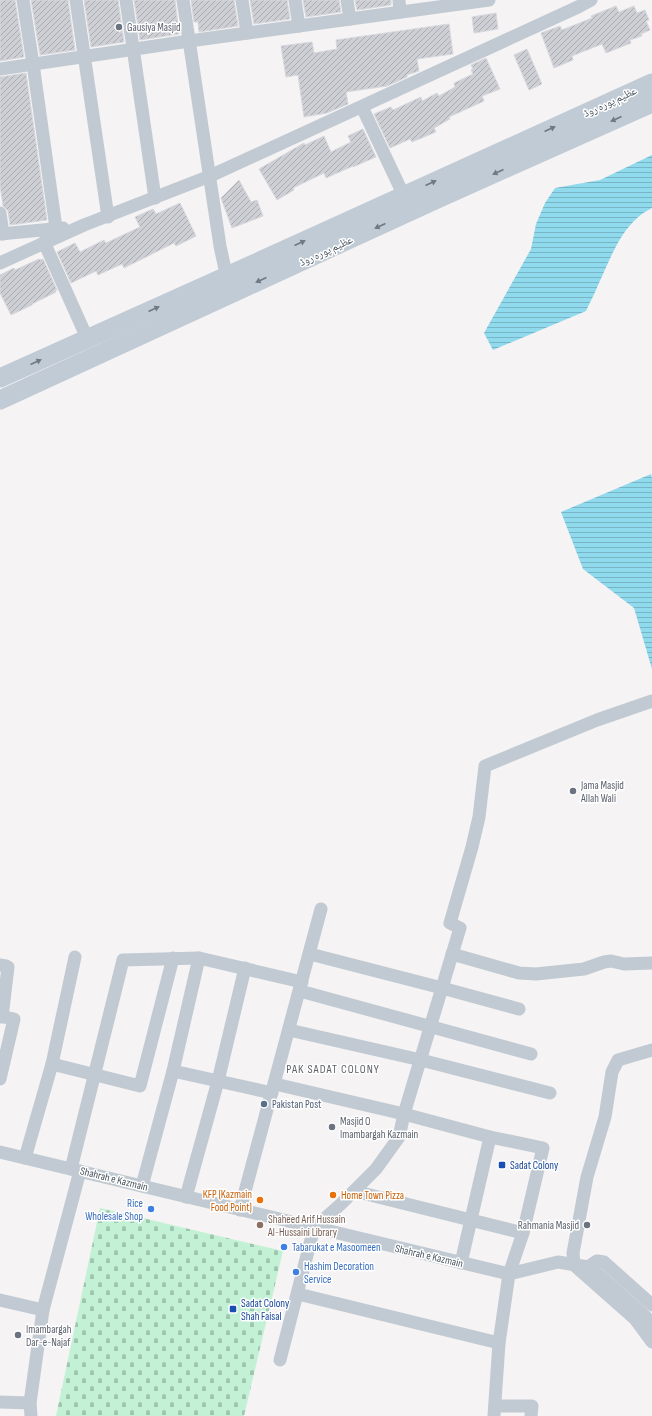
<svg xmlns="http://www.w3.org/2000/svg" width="652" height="1416" font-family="'Sofia Sans Condensed','Noto Naskh Arabic',sans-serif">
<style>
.cemetery{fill:url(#cemetery-stones)}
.water{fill:url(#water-rules)}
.building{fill:url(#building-hatch);stroke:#d7d9de}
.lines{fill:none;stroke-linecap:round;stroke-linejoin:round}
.minor{stroke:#c1cad2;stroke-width:13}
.secondary{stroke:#c1cbd6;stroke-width:19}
.oneway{fill:#6e7984}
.worship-dot{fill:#6b7280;stroke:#fff;stroke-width:1.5}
.service-dot{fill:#5c6f8a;stroke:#fff;stroke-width:1.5}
.transit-dot{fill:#1a4fb4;stroke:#fff;stroke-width:1.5}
.food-dot{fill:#e8710a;stroke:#fff;stroke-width:1.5}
.shop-dot{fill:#3f7fe0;stroke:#fff;stroke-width:1.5}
.education-dot{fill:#8d6e63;stroke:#fff;stroke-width:1.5}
.labels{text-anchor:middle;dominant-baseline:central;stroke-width:3;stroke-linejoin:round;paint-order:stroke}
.worship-label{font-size:11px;fill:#5b616d;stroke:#fff;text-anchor:start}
.street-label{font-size:11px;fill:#4a5661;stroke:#fff}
.service-label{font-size:11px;fill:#4e5e75;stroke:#fff;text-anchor:start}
.transit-label{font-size:11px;fill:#164399;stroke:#fff;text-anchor:start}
.food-label{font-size:11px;fill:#c56008;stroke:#fff;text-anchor:end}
.shop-label{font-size:11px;fill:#366cbe;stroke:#fff;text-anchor:start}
.education-label{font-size:11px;fill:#785e54;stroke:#fff;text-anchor:start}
.neighbourhood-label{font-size:12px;letter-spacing:1px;fill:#5f6368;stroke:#fff}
</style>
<defs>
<pattern id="cemetery-stones" width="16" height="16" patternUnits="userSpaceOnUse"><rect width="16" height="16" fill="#c3f1d5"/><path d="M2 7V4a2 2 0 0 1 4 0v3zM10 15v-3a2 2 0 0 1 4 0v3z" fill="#a0c6b0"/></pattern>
<pattern id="water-rules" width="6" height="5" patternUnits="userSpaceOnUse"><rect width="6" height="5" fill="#90daee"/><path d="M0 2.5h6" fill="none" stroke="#78b4c4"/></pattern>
<pattern id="building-hatch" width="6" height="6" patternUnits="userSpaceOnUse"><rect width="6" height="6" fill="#cdcfd5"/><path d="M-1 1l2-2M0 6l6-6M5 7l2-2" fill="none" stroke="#a8abb0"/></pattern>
</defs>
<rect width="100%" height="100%" fill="#f5f3f3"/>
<!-- cemetery -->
<polygon class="cemetery" points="100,1208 283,1251 244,1416 56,1416"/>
<!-- water -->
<g class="water">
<path d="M 652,155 L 652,208 C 623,222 612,255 599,283 C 595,293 590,302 586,311 L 493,350 L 484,333 L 531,249 L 536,224 L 545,203 L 555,188 L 600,180 Z"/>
<polygon points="651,474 652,478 652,669 634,608 583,569 561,512"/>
</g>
<!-- building -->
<g class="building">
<polygon points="0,0 15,0 24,57 0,61"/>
<polygon points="31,0 68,0 75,50 40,55"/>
<polygon points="84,0 118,0 124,42 91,47"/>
<polygon points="134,0 175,0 179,34 140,40"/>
<polygon points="191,0 234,0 238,26 199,32 198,22 194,22"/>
<polygon points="250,0 287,0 290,19 254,24"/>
<polygon points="303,0 339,0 341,12 306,17"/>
<polygon points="355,0 391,0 391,5 357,10"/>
<polygon points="616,6 619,12 634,6 637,13 645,10 649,20 646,21 650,30 641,34 642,36 630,40 631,43 606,53 602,44 572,56 573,60 554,68 541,33 560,26 562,30 592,18 591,16"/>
<polygon points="496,13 498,29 474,33 472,17"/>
<polygon points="449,24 453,54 417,59 419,71 407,75 407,77 387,86 346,92 348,104 327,113 304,117 298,75 286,77 281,46 312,42 314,53 337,49 336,40"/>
<polygon points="527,49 542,84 529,90 514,55"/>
<polygon points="486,58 500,89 482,96 484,101 449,117 450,119 434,128 436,132 412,142 410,139 390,148 374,114 391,107 393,110 421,97 422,101 437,93 439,96 455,87 454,83 473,74 471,70 473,69 471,65"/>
<polygon points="26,73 47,220 10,225 8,211 3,206 0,185 0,77"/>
<polygon points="363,129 376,157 353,167 353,166 326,178 324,173 293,188 294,190 277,200 259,169 304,143 305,145 324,136 331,152 351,142 348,136"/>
<polygon points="239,180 251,202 257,200 263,216 232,228 221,198"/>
<polygon points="180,203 196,236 176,246 174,243 124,268 122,264 98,275 96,271 71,283 57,252 75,243 80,252 104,240 106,243 140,227 135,217 153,209 156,214"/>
<polygon points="39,259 40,260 43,259 57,290 55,291 56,292 32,304 32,305 11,315 0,293 0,275 14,268 15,270"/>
</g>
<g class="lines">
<!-- minor -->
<g class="minor">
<polyline points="23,0 33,64 56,228"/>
<polyline points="76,0 108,217"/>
<polyline points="126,0 155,198"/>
<polyline points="183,0 220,246 228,283"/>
<polyline points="242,0 247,33"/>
<polyline points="295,0 299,26"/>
<polyline points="347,0 350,19"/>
<polyline points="399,0 400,12"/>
<polyline points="0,69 189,41 489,0"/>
<polyline points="362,107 404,196"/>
<polyline points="0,213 3,234"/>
<polyline points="0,234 63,228"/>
<polyline points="44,242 87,338"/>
<polyline points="0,263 84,225 210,176 578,7 591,0"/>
<polyline points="310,954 442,988 519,1009"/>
<polyline points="452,954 519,973 536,974 584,969 604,962 611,961 624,964 652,963"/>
<polyline points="0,965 6,966 8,967 2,1017"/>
<polyline points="300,991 531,1054"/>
<polyline points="0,1016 14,1019 0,1079"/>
<polyline points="289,1030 421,1060 550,1093"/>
<polyline points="652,1050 618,1060 612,1072 605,1117 587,1177 573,1253 574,1265 635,1319 652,1342"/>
<polyline points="52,1064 140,1086 173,958"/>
<polyline points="173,1071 272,1093"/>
<polyline points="275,1084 404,1114 490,1137 543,1148 523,1233 509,1274 499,1343 494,1416"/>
<polyline points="0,1152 509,1274 558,1262 588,1267 598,1274 646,1317 652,1325"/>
<polyline points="25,1158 52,1064 75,957"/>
<polyline points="71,1169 123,960 199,958 302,982"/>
<polyline points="142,1186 173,1071 199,958"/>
<polyline points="354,1191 523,1233"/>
<polyline points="186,1197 218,1081 245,968"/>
<polyline points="240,1210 321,909"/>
<polyline points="461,1263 490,1137"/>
<polyline points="588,1267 597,1261 604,1262 652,1305"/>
<polyline points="298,1294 499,1343"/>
<polyline points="0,1300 43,1310"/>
<polyline points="280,1360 314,1228 341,1204 376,1169 399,1137 404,1114 460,928 450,923 472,847 479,817 485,766 597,720 652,701"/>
<polyline points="0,1402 30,1403"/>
<polyline points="495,1406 532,1406 531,1416"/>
<polyline points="31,1416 30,1403 43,1310 80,1171"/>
</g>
<!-- secondary -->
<g class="secondary">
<polyline points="0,378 227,276 652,83"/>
<polyline points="0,400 437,199 652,103"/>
</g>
</g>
<!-- one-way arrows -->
<defs><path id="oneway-solid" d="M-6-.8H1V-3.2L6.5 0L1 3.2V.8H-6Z"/></defs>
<g class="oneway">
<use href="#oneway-solid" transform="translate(616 119) rotate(156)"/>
<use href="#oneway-solid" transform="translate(550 129) rotate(-25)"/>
<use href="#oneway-solid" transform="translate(498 172) rotate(156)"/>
<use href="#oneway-solid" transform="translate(431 183) rotate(-25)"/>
<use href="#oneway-solid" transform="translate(380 226) rotate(155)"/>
<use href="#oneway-solid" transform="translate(300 243) rotate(-24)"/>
<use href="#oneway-solid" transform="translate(261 280) rotate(155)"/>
<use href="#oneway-solid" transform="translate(154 309) rotate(-24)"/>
<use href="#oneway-solid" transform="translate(36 362) rotate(-24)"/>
</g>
<!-- markers -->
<g class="worship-dot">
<circle cx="119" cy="27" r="4"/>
<circle cx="573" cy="791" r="4"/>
<circle cx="332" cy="1127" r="4"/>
<circle cx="587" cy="1225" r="4"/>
<circle cx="18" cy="1335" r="4"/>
</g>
<circle class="service-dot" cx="264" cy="1104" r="4"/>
<g class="transit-dot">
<rect x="498" y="1161" width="8" height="8" rx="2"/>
<rect x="229" y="1305" width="8" height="8" rx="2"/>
</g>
<g class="food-dot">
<circle cx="333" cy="1195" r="4"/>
<circle cx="260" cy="1200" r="4"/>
</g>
<g class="shop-dot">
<circle cx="151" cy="1209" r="4"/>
<circle cx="284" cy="1247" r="4"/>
<circle cx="296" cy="1272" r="4"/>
</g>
<circle class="education-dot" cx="260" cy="1225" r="4"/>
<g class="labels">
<!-- worship labels -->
<g class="worship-label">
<text x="127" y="27">Gausiya Masjid</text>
<text x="581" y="785">Jama Masjid<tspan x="581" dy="13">Allah Wali</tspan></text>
<text x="340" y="1121">Masjid O<tspan x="340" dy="13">Imambargah Kazmain</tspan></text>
<text x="579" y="1225" text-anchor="end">Rahmania Masjid</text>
<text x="26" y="1329">Imambargah<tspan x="26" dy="13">Dar-e-Najaf</tspan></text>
</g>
<!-- street labels -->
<g class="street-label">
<text transform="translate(610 102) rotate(-25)">عظیم پورہ روڈ</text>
<text transform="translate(326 251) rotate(-25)">عظیم پورہ روڈ</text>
<text transform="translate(114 1179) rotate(14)">Shahrah e Kazmain</text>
<text transform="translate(429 1256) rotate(13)">Shahrah e Kazmain</text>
</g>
<!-- service labels -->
<g class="service-label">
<text x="272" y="1104">Pakistan Post</text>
</g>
<!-- transit labels -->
<g class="transit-label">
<text x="510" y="1165">Sadat Colony</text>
<text x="241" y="1303">Sadat Colony<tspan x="241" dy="13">Shah Faisal</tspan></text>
</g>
<!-- food labels -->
<g class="food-label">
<text x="252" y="1194">KFP (Kazmain<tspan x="252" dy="13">Food Point)</tspan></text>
<text x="341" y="1195" text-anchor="start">Home Town Pizza</text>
</g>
<!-- shop labels -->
<g class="shop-label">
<text x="143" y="1203" text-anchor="end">Rice<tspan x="143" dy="13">Wholesale Shop</tspan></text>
<text x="292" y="1247">Tabarukat e Masoomeen</text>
<text x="304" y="1266">Hashim Decoration<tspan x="304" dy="13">Service</tspan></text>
</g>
<!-- education labels -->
<g class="education-label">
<text x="268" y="1219">Shaheed Arif Hussain<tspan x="268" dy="13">Al-Hussaini Library</tspan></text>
</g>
<!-- neighbourhood labels -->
<g class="neighbourhood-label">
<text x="333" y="1069">PAK SADAT COLONY</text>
</g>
</g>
</svg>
